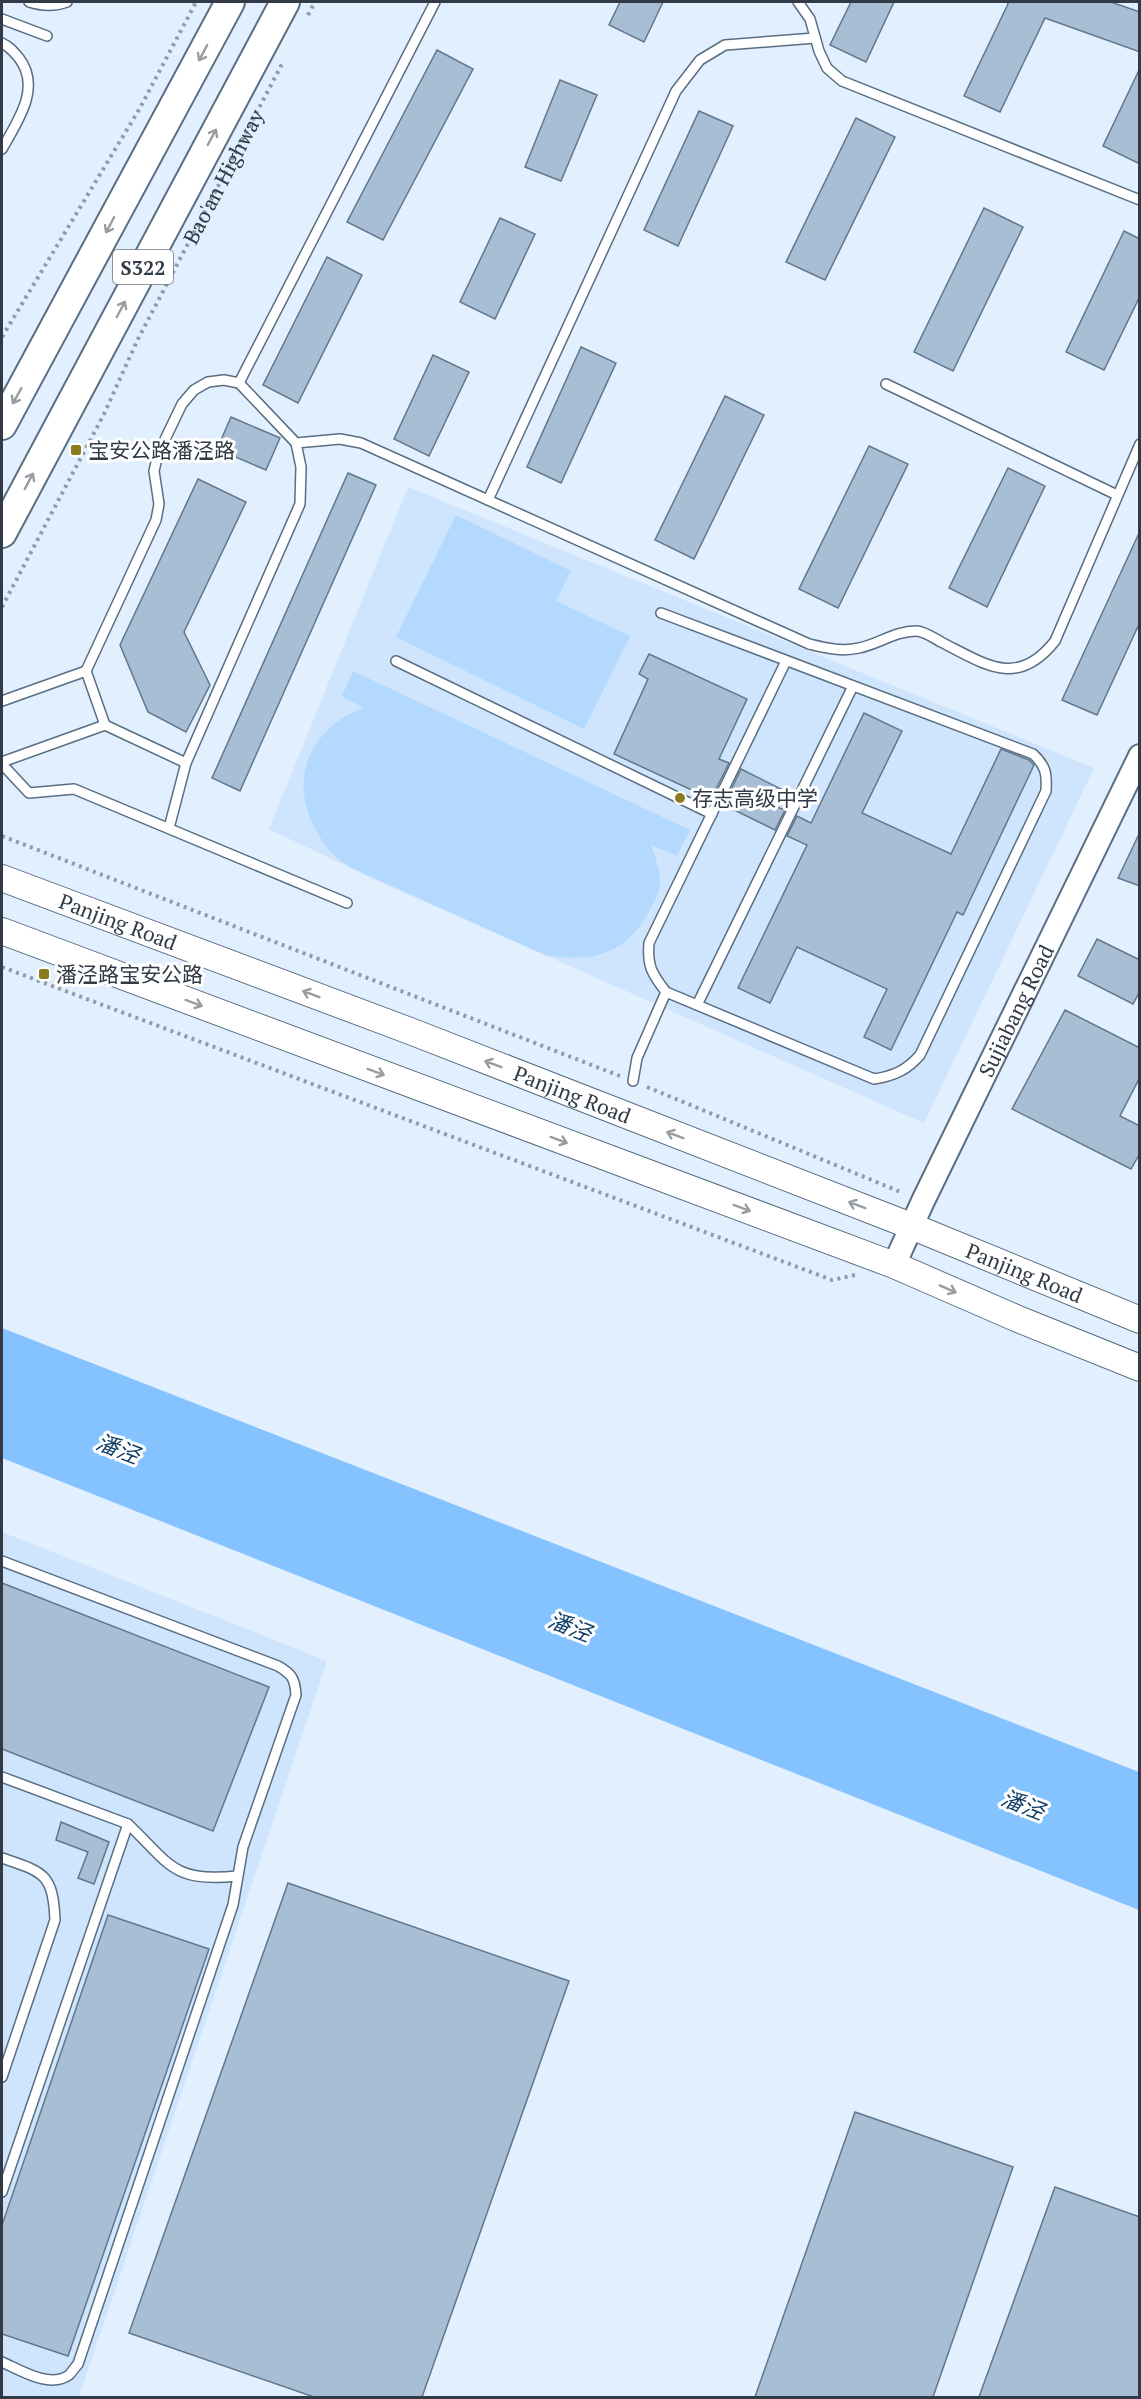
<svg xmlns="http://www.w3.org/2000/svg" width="1141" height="2399" font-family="'PT Serif','Noto Sans SC',serif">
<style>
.built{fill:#cee5fd}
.green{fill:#b3d9ff}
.water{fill:#84c3ff}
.building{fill:#a8bed5;stroke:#62778c;stroke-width:1.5}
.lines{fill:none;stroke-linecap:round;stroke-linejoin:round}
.service-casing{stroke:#596e82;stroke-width:12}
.tertiary-casing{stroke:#596e82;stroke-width:26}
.secondary-casing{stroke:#596e82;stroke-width:28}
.primary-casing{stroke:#596e82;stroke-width:32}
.path{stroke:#909ba8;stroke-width:4;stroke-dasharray:3 4.5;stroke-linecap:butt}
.service{stroke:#fff;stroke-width:9}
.tertiary{stroke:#fff;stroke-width:22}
.secondary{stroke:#fff;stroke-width:26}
.primary{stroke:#fff;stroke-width:28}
.oneway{stroke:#989da2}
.poi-dot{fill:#8b7a20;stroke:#fff;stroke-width:2}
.labels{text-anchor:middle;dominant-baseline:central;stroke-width:6;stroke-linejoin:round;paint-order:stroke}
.shield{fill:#fff;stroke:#70767d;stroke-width:1.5}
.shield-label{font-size:20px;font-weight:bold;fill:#323b45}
.street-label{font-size:21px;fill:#323b45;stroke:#fff}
.poi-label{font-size:21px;fill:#323b45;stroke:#fff;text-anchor:start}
.water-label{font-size:22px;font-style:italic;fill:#144168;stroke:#fff}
</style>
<rect width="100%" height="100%" fill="#e1effe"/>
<!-- built -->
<g class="built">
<polygon points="408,487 1094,768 924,1123 373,879 269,829"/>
<polygon points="2,1532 327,1661 79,2397 9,2398 2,2395"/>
</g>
<!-- green -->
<g class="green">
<polygon points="456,515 571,571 556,601 630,636 584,729 396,637"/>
<path d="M 353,671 L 690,830 L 677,856 L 651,845 C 655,857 660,869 660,882 C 660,892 653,904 649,912 C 625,955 591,963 545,955 L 350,867 C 344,863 337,858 332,853 C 324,846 319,835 314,826 C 288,776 313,726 364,708 L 342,696 Z"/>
</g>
<!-- water -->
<polygon class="water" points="2,1328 1139,1772 1139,1910 2,1458"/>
<!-- building -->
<g class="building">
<polygon points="620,2 663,2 644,42 609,25"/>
<polygon points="851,2 894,2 866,62 830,45"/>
<polygon points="1007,2 1111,2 1140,12 1140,52 1045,18 1000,112 964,96 1008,4"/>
<polygon points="437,50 473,69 383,240 347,222"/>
<polygon points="1140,68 1140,164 1103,146"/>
<polygon points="560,80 597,95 561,181 525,167"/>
<polygon points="699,111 733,126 678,246 644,230"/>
<polygon points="856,118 895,137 825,280 786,262"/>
<polygon points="984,208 1023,227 953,371 914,352"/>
<polygon points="500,218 535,234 495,319 460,302"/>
<polygon points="1124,231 1140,239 1140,296 1104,370 1066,352"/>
<polygon points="327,257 362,275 298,403 263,385"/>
<polygon points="581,347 616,363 561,483 527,467"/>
<polygon points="433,355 469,372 429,456 394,439"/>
<polygon points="725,396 764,415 694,559 655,540"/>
<polygon points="231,417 280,438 266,470 217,449"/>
<polygon points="869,446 908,464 838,608 799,589"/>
<polygon points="1008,468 1045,486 987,607 949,588"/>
<polygon points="348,473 376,485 240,791 212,778"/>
<polygon points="198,479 246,502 184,632 210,685 186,732 148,712 120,645"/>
<polygon points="1140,531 1140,622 1097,715 1062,700"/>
<polygon points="649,654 747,699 719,759 729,763 711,799 614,754 648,679 639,674"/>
<polygon points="864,713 902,731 862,813 951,854 1001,749 1029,760 1034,765 963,915 957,912 891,1050 864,1037 887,989 797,947 770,1003 738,988 807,845 787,836 797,816 811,823"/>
<polygon points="741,769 785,791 777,807 785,810 775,830 724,805"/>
<polygon points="1140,832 1140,886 1118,878"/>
<polygon points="1097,939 1140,960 1140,991 1133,1004 1078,976"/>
<polygon points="1065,1010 1140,1048 1140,1077 1120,1116 1140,1126 1140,1153 1131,1169 1012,1109"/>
<polygon points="2,1583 269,1687 213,1831 2,1749"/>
<polygon points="61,1822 109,1842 94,1884 78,1878 88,1852 56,1840"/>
<polygon points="288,1883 569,1981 422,2397 314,2397 129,2333"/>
<polygon points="108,1915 209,1949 68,2356 2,2334 2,2225"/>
<polygon points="855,2112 1013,2167 933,2397 755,2397"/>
<polygon points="1055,2187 1140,2217 1140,2397 979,2397"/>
</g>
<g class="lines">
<defs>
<g id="service">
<path d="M 29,2 C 42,6 54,7 67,2"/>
<polyline points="798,2 810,19 819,51 827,68 842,81 1140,200"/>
<polyline points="2,19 47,36"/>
<path d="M 2,43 C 10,47 13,51 19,58 C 42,88 17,122 2,149"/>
<polyline points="239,383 435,2"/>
<polyline points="886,384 1117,495"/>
<path d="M 296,443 L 340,439 L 361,443 L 809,644 C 826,648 841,652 859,648 C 879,644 895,631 916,631 C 924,631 934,638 941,642 C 985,664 1017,689 1055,641 L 1140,444"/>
<polyline points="488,500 676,91 700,60 725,45 815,38"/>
<path d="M 661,613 L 1033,754 C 1046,766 1047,774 1046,791 L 920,1055 C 907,1070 894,1076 874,1079 L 666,992 C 652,974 647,966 649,943 L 786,661"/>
<polyline points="396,661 712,814"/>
<polyline points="86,671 156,520 159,504 154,471 158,454 182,404 194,390 208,382 224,380 239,383 296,443 301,467 300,504 186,763 169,828"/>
<polyline points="2,701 86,671 105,725"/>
<polyline points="2,762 105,725 186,763"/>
<polyline points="2,764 29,793 74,789 347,903"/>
<polyline points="697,1005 853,686"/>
<polyline points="633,1081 637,1058 666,992"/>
<path d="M 2,1561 L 278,1666 C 292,1674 295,1679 296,1695 L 243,1847 L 233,1905 L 78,2364 C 75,2367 72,2372 69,2375 C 50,2389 20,2370 2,2362"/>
<polyline points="2,1777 128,1824 2,2192"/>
<path d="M 128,1824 C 170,1864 173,1883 237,1876"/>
<path d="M 2,1858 C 43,1872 53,1873 55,1920 L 2,2077"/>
</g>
<g id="tertiary">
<path id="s2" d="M 894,1265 L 923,1201 L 1140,756"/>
</g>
<g id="secondary">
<path id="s3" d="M 2,878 L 410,1031 L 911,1226 L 1140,1320"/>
<polyline points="2,931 894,1265 1018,1319 1140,1368"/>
</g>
<g id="primary">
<polyline points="2,425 230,2"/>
<polyline points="2,533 285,2"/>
</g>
</defs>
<!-- service casing -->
<use href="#service" class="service-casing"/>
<!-- tertiary casing -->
<use href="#tertiary" class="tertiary-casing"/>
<!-- secondary casing -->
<use href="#secondary" class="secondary-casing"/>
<!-- primary casing -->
<use href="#primary" class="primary-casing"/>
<!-- path -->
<g class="path">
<polyline points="308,15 315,2"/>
<polyline points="2,337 140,108 196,2"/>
<path id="s1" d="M 2,607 L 104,414 L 137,341 L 282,64"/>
<polyline points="2,836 620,1076"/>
<polyline points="2,967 832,1280 855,1275"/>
<polyline points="647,1087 903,1193"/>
</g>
<!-- service -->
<use href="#service" class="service"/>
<!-- tertiary -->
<use href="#tertiary" class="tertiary"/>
<!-- secondary -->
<use href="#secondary" class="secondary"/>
<!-- primary -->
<use href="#primary" class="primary"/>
</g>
<!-- one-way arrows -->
<defs><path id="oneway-shaft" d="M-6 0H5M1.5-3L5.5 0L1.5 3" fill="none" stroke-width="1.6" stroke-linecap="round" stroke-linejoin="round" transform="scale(1.5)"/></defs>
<g class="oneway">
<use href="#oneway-shaft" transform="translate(203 53) rotate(118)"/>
<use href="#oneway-shaft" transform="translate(212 137) rotate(-62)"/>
<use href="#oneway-shaft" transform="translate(110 225) rotate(118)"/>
<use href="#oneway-shaft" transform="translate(121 309) rotate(-62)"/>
<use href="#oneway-shaft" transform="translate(17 396) rotate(119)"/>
<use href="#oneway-shaft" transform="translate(29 481) rotate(-62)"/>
<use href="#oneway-shaft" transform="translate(311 994) rotate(-159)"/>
<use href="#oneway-shaft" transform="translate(194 1003) rotate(20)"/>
<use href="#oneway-shaft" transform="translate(493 1064) rotate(-159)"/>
<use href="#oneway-shaft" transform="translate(376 1072) rotate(20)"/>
<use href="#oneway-shaft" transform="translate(675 1135) rotate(-159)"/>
<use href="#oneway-shaft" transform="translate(559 1140) rotate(20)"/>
<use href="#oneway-shaft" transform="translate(857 1205) rotate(-159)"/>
<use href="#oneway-shaft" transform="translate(742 1208) rotate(20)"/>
<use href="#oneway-shaft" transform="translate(948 1289) rotate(24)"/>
</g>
<!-- markers -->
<g class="poi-dot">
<rect x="70" y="444" width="12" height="12" rx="3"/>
<circle cx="680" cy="798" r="6"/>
<rect x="38" y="968" width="12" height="12" rx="3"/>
</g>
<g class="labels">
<!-- shield labels -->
<rect class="shield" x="113" y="250" width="60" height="34" rx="4.5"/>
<g class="shield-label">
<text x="143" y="267">S322</text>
</g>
<!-- street labels -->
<g class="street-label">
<text stroke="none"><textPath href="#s1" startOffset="484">Bao'an Highway</textPath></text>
<text stroke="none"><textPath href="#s3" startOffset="124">Panjing Road</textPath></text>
<text stroke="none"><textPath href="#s2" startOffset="282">Sujiabang Road</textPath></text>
<text stroke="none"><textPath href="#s3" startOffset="610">Panjing Road</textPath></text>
<text stroke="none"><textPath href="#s3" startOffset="1096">Panjing Road</textPath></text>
</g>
<!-- poi labels -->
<g class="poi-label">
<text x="88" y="450">宝安公路潘泾路</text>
<text x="692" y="798">存志高级中学</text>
<text x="56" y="974">潘泾路宝安公路</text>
</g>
<!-- water labels -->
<g class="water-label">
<text transform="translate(118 1448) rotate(21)">潘泾</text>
<text transform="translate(570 1626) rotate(21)">潘泾</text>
<text transform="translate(1023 1804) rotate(21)">潘泾</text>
</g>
</g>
<!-- border -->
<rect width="1141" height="2399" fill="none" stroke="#323b45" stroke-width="6"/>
</svg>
